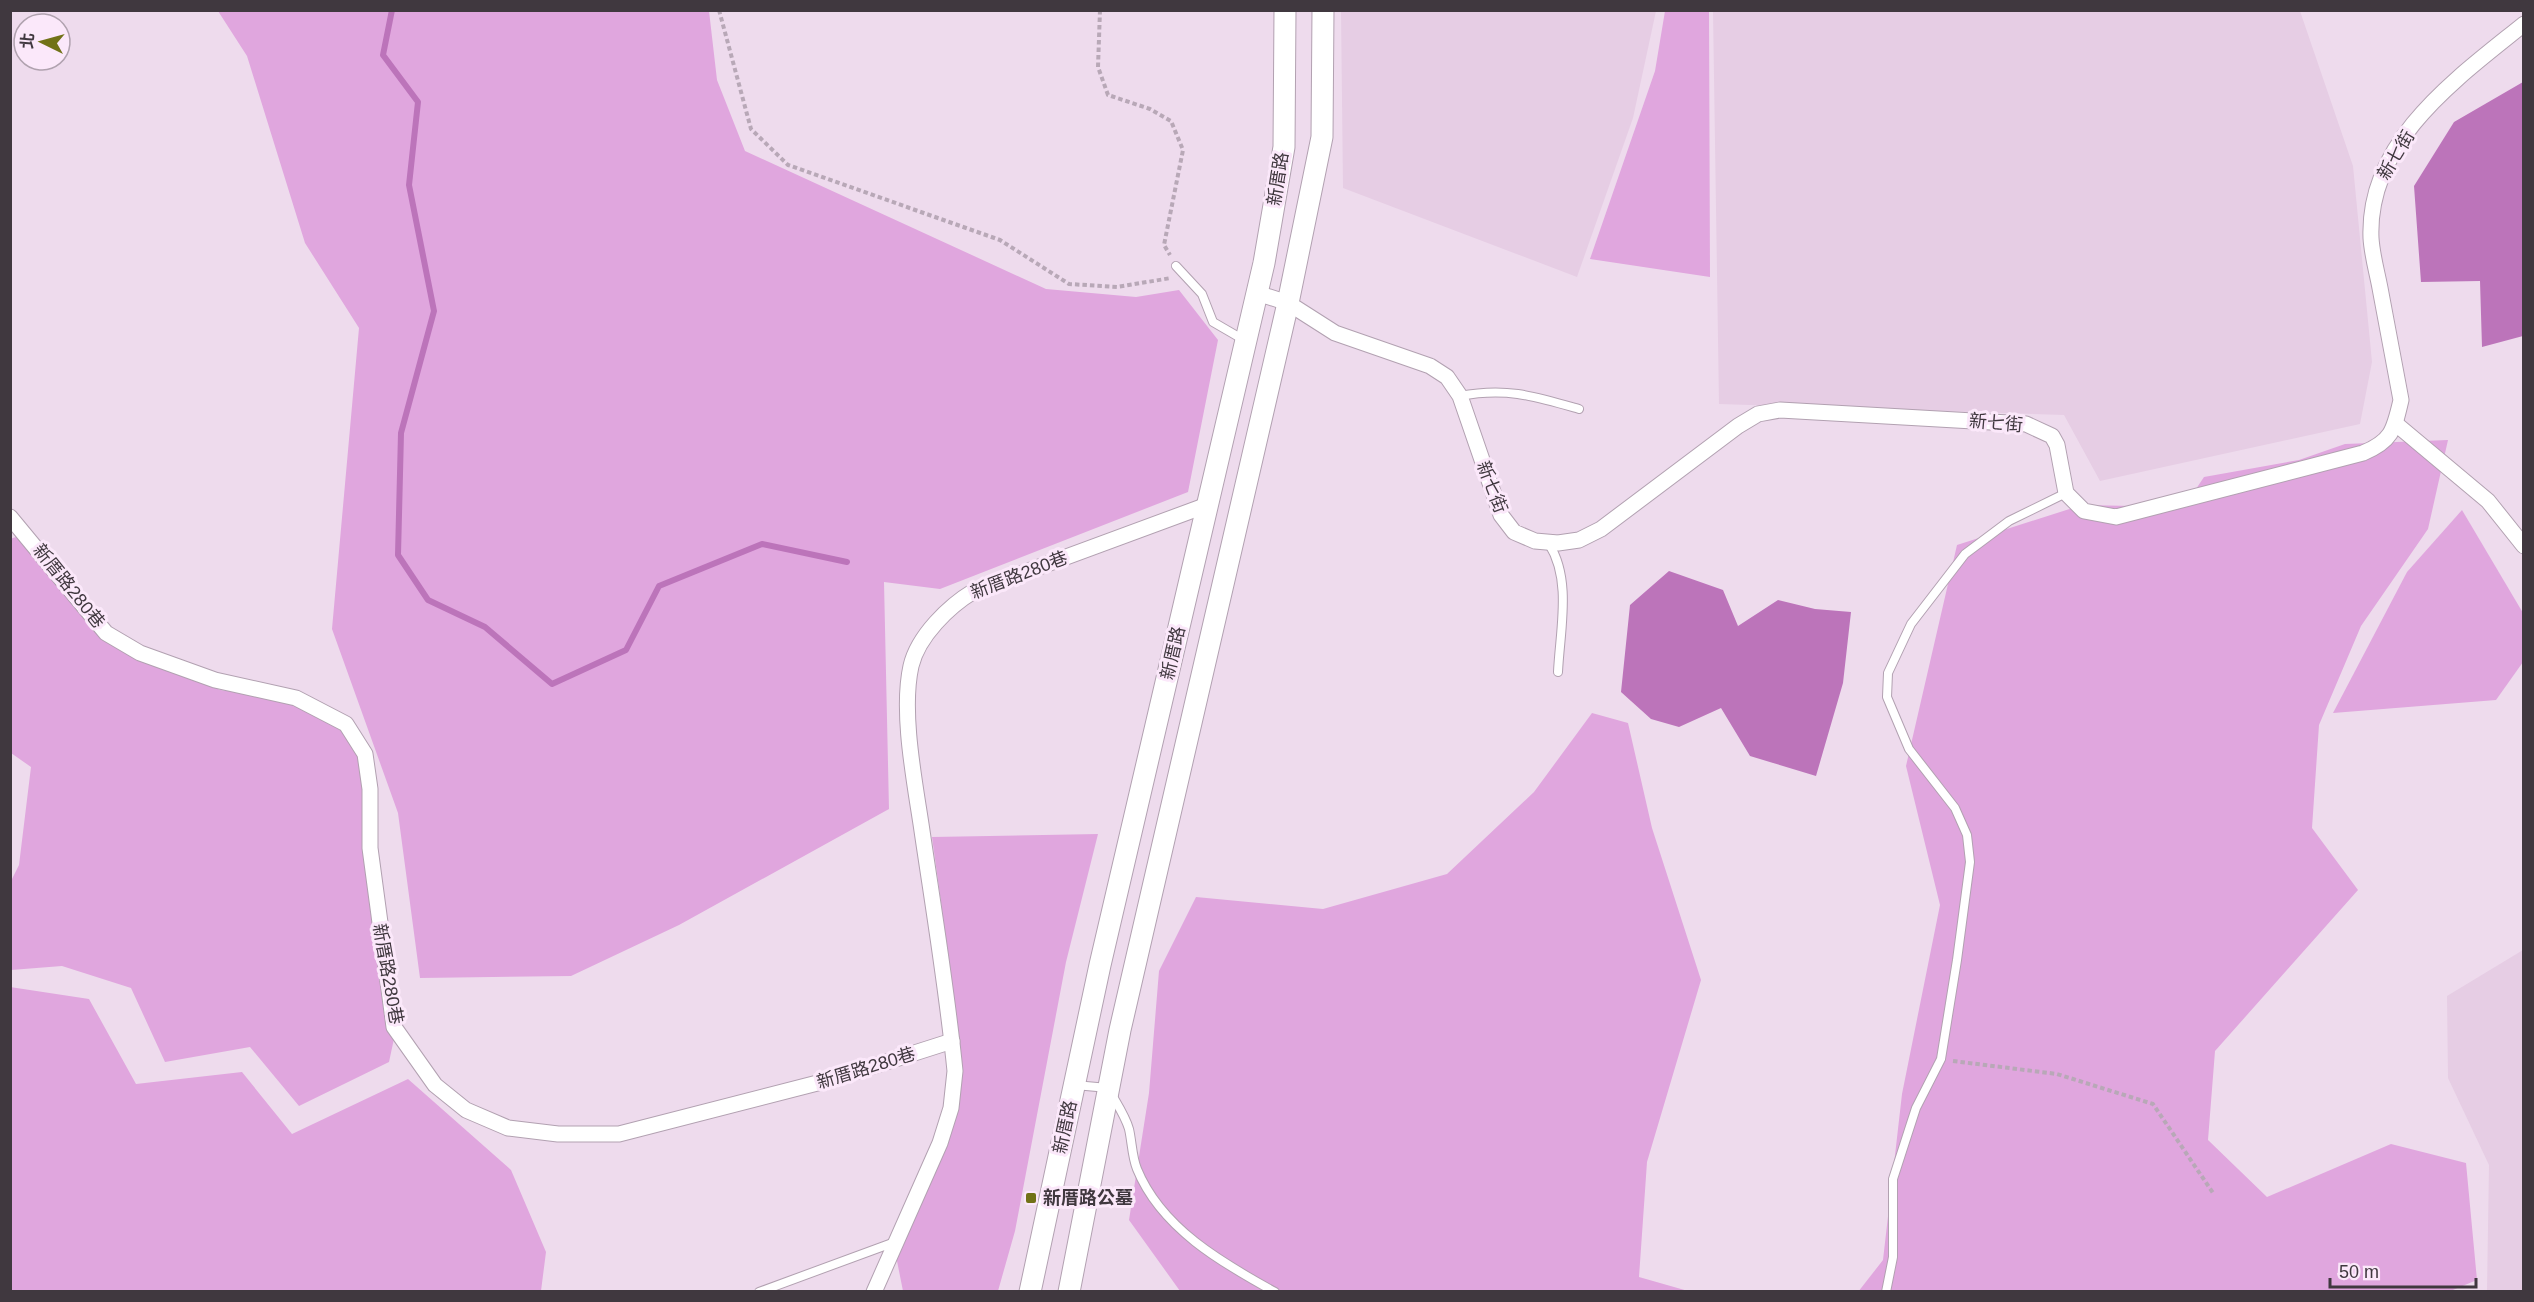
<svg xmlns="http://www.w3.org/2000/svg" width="2534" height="1302" font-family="Arial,'Noto Sans TC',sans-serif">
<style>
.built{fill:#e6cde4}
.green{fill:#e0a6de}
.water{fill:#bc74ba}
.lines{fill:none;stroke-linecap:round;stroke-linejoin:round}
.stream{stroke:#bc74ba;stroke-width:6}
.lane-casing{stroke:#b2a1b1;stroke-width:10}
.street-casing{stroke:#b2a1b1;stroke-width:17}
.secondary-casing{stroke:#b2a1b1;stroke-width:23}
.path{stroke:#b8a8b7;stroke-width:4;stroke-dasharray:4.5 3;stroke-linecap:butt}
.lane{stroke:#fff;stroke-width:8}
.street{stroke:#fff;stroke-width:15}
.secondary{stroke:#fff;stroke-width:21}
.poi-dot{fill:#717217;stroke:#fbe8fa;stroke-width:2}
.labels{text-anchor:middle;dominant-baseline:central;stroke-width:6;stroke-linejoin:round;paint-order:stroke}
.street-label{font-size:18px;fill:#40383f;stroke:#fbe8fa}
.poi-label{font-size:18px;font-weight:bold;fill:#40383f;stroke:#fbe8fa;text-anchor:start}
</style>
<rect width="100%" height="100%" fill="#eedbed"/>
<!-- built -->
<g class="built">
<polygon points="1341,11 1656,11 1633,118 1577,277 1343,188"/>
<polygon points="1713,11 2300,11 2353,166 2372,362 2360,424 2100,481 2064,415 1719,404"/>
<polygon points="2523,950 2523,1291 2487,1291 2489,1165 2448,1078 2447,996"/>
</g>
<!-- green -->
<g class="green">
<polygon points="218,11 709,11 717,80 745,151 1046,289 1136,297 1179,290 1218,340 1188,492 940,589 884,582 889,809 679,925 571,976 420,978 398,813 332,629 359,328 305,243 247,56"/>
<polygon points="1665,11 1709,11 1710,277 1590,259 1655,71"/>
<polygon points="2448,440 2428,529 2361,626 2319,725 2312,828 2358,890 2215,1051 2208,1140 2267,1197 2391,1144 2466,1163 2477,1280 2448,1292 1858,1292 1883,1260 1902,1094 1940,905 1906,766 1957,545 2082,505 2184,507 2204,477 2299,460 2345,444"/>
<polygon points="2462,510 2523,613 2523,662 2496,700 2333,713 2407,572"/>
<polygon points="16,537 104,634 220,690 296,698 346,724 370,789 395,1034 389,1062 299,1106 250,1047 165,1062 131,988 62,966 11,970 11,881 19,865 31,767 11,753 10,539"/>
<polygon points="1592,713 1628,723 1652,828 1701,980 1647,1162 1639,1277 1688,1291 1180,1291 1129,1220 1149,1093 1159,971 1196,897 1323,909 1447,874 1534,792"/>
<polygon points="1098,834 1066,962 1015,1231 998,1291 903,1291 896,1256 959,1063 952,982 932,837"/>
<polygon points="10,987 89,999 136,1084 242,1072 292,1134 408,1079 511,1170 546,1252 541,1291 11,1291"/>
</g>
<!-- water -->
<g class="water">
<polygon points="2523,82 2523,336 2482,347 2480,281 2421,282 2414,186 2454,122"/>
<polygon points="1669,571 1723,590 1738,626 1778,600 1815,609 1851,612 1843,683 1816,776 1750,756 1721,708 1679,727 1651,719 1621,692 1630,605"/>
</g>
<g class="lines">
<!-- stream -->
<polyline class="stream" points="392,10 383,55 418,102 409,185 434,311 401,433 398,555 428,600 485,627 552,684 626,650 659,586 762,544 847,562"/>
<defs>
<g id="lane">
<polyline points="1176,266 1202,294 1213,322 1244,340"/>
<path d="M 1460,396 C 1506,387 1534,396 1579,409"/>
<path d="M 1549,544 C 1572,580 1560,630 1558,672"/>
<path d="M 1075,1085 L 1108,1088 C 1115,1101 1125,1115 1129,1129 C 1132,1142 1132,1157 1137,1169 C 1161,1228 1222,1263 1275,1292"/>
<polyline points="759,1292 895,1242"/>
<polyline points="1886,1292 1893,1257 1893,1179 1916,1108 1941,1059 1957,960 1970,862 1967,835 1955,808 1909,749 1887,697 1888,673 1911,624 1965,554 2009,521 2066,493"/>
</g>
<g id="street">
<path d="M 1257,293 L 1288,303 L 1335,333 L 1430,366 L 1447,377 L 1460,396 L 1501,515 L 1514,532 L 1535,541 L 1558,543 L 1579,540 L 1601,529 L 1738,426 L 1758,414 L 1780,410 L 2026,424 L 2052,436 L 2057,445 L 2066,493 L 2084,511 L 2116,517 L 2363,453 C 2392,441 2394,430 2401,400 C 2394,363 2387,325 2380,288 C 2377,272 2372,255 2371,238 C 2367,141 2456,79 2524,24"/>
<polyline points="2396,424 2488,501 2524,546"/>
<polyline points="10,517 106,633 140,653 215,680 296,698 346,724 365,754 370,789 370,848 394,1027 435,1085 466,1110 508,1128 558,1134 619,1134 833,1079 952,1041"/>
<path d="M 874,1292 L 940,1143 L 951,1108 L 955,1071 C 947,989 933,906 921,824 C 914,778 901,711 911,666 C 918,636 949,606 974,591 L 1207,505"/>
</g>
<g id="secondary">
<polyline points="1030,1292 1100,965 1264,263 1284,147 1285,10"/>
<polyline points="1069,1292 1120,1030 1288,303 1322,137 1323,10"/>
</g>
</defs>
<!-- lane casing -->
<use href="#lane" class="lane-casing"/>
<!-- street casing -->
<use href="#street" class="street-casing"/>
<!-- secondary casing -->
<use href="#secondary" class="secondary-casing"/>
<!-- path -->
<g class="path">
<polyline points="719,10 751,129 788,165 1000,240 1069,284 1117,287 1171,278"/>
<polyline points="1100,10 1098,67 1108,95 1150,109 1171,121 1183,150 1164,245 1170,255"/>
<polyline points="1953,1061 2057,1074 2153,1104 2213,1193"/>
</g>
<!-- lane -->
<use href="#lane" class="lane"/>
<!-- street -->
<use href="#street" class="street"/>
<!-- secondary -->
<use href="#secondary" class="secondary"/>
</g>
<!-- markers -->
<rect class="poi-dot" x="1025" y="1192" width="12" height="12" rx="3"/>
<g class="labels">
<!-- street labels -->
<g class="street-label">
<text transform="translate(2396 155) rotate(-59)">新七街</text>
<text transform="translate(1278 179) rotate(-81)">新厝路</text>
<text transform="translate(1996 423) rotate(5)">新七街</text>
<text transform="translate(1492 487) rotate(69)">新七街</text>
<text transform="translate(1019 575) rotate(-21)">新厝路280巷</text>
<text transform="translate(69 586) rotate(51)">新厝路280巷</text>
<text transform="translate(1173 653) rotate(-77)">新厝路</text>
<text transform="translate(388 974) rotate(80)">新厝路280巷</text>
<text transform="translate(866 1068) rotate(-17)">新厝路280巷</text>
<text transform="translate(1065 1127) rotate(-78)">新厝路</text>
</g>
<!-- poi labels -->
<g class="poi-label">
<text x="1043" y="1198">新厝路公墓</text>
</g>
</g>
<!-- border -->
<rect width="2534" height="1302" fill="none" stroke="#40383f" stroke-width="24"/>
<!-- north arrow -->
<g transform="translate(42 42) rotate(275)"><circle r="28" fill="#fbe8fa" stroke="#b0a2af" stroke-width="1.5"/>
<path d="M0-4.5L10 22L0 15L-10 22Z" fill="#717217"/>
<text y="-9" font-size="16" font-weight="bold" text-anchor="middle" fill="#40383f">北</text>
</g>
<!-- scale -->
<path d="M2330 1278v9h146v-9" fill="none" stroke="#40383f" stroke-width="3"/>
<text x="2339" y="1278" font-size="18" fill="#40383f" stroke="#fbe8fa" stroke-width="4.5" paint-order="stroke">50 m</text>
</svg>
